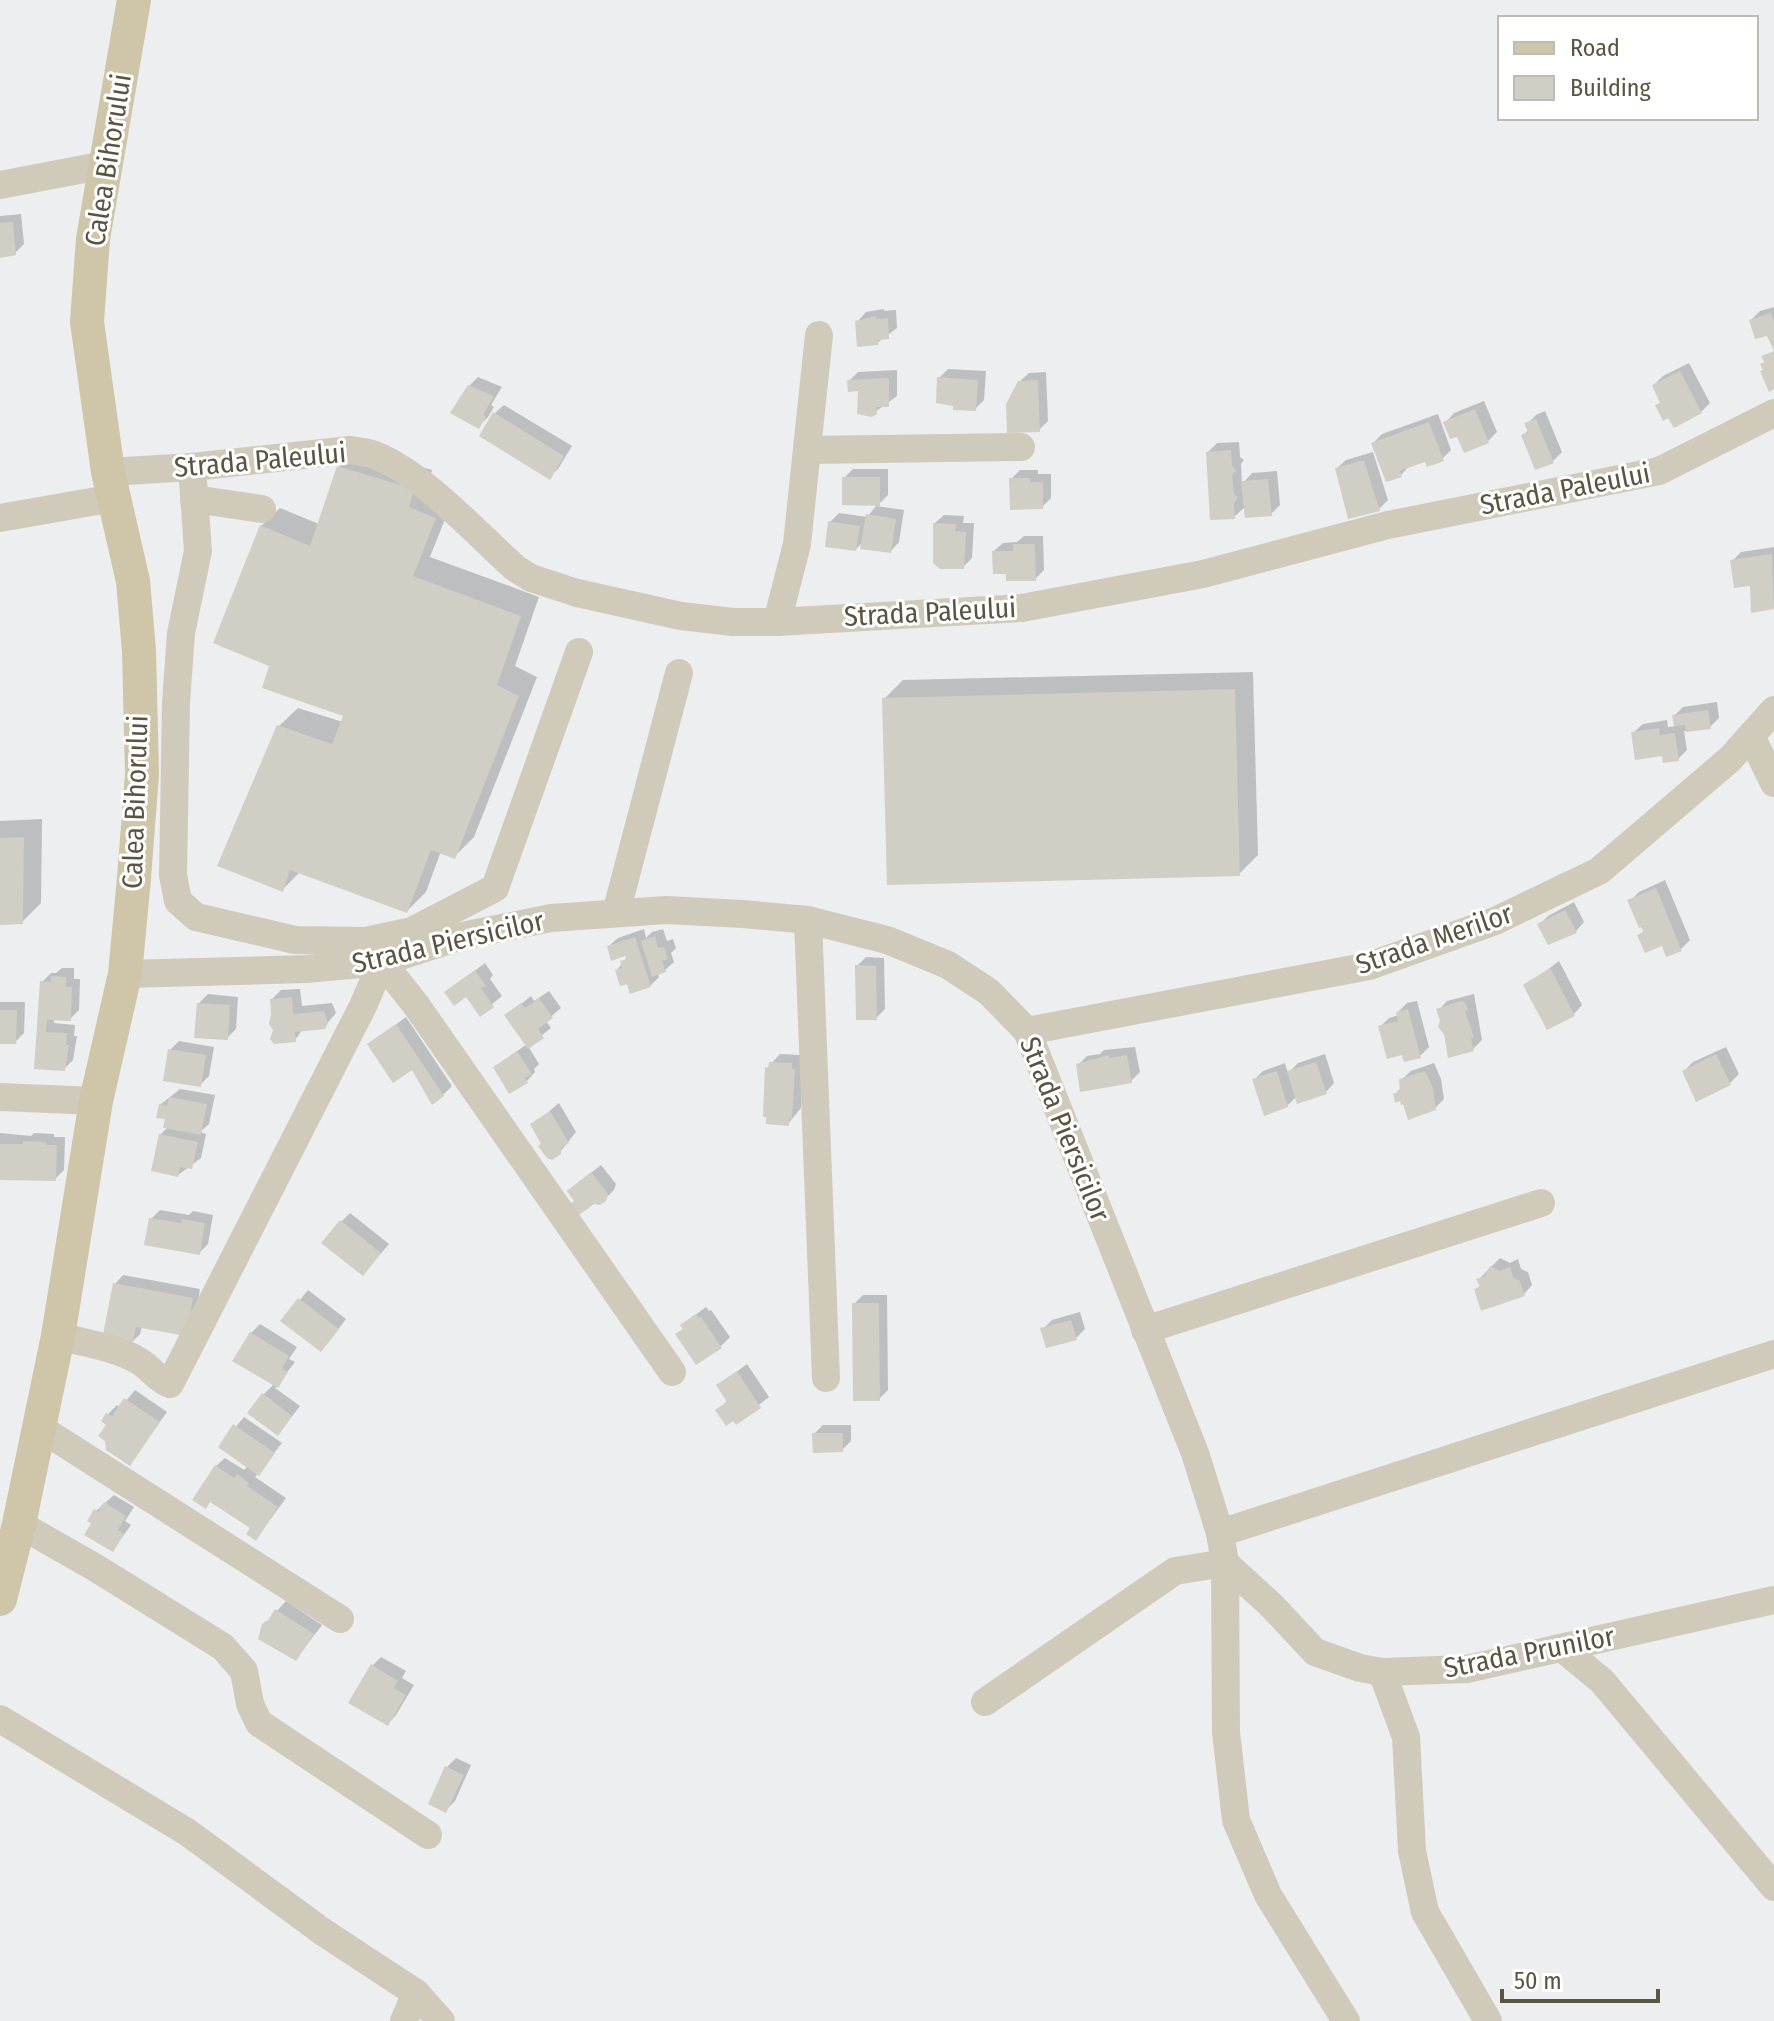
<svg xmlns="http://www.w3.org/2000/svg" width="1774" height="2021" font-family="'Fira Sans Condensed',sans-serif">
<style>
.shadow{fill:#0003}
.building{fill:#d0cec5}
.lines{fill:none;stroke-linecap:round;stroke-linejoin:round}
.minor{stroke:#d0cabb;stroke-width:28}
.major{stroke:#cfc5a8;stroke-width:34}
.labels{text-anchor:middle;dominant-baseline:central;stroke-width:6;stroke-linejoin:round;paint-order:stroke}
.street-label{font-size:28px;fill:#5b5443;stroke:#fff}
</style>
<rect width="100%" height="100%" fill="#eceeef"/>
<!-- shadow -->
<g class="shadow">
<polygon points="21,214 24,244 15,253 0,257 0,216"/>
<polygon points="1774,307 1774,346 1768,333 1751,320 1760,311"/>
<polygon points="884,309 884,311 896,310 897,328 877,343 857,322 866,312"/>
<polygon points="1689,363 1710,403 1701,412 1662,401 1654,385 1663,376"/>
<polygon points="948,369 986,371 984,400 975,409 939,378"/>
<polygon points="897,370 897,396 871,415 860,389 849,381 858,372"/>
<polygon points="1046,372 1048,421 1039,430 1019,382 1029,373"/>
<polygon points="478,377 502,387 491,405 494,407 488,417 479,426 469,386"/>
<polygon points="1484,401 1497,432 1488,441 1458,434 1446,422 1454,413"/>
<polygon points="504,405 572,446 558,469 549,477 495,413"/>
<polygon points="1545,411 1562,452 1553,461 1523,436 1529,429 1527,424 1536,415"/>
<polygon points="1438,414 1451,450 1442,459 1426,459 1410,465 1401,475 1373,443 1382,434"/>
<polygon points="1239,442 1240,457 1244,460 1241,464 1242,484 1252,473 1277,471 1280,505 1271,514 1246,506 1234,517 1208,452 1217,443"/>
<polygon points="358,448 432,470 427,489 453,499 430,557 539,597 515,666 537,677 474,837 455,856 441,851 426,892 407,911 300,872 282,890 279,726 298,708 343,722 346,715 272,665 261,526 280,508 319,524 339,467"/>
<polygon points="1373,452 1388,500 1379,509 1337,468 1346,460"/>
<polygon points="853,469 888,469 888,495 879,504 844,478"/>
<polygon points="1020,470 1038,470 1038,474 1051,474 1051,498 1042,507 1011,479"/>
<polygon points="876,506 904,510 899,542 891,551 864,541 856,549 830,522 839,513 867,517"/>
<polygon points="944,515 964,516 963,523 974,523 972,558 963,567 935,523"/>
<polygon points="1024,536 1043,536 1044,570 1035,579 1007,572 994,551 1003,543 1017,542"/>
<polygon points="1774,547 1774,607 1752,610 1752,583 1732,561 1741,552"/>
<polygon points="1253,672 1258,855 1239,874 884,699 903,680"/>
<polygon points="1717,702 1719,718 1710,727 1684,731 1687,750 1678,759 1663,754 1634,732 1643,724 1667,720 1668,727 1676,726 1674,716 1683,707"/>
<polygon points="42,819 41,903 22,922 0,923 0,821"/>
<polygon points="1665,880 1690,940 1681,949 1668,954 1663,943 1639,935 1645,930 1630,901 1639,892"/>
<polygon points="1574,902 1584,922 1576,931 1539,925 1548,916"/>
<polygon points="644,929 646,938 652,932 663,929 667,941 673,939 676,948 671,953 674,962 665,970 658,973 659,977 650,986 629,982 617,970 631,952 609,946 618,938"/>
<polygon points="866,957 884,958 885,1009 876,1018 857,966"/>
<polygon points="1559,961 1582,1005 1574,1014 1526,986"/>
<polygon points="485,963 493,975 490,979 502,996 480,1014 466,994 447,992"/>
<polygon points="62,968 74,968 74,979 80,979 79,1010 70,1019 54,1018 54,1023 75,1025 74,1036 77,1036 73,1060 64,1069 36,1067 42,982 51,973 56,973"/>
<polygon points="300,989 302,1006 332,1003 336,1013 324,1027 303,1029 295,1040 275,1030 272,999 281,990"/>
<polygon points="549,991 561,1008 546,1021 551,1028 528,1046 539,1064 534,1069 535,1072 527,1081 495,1067 527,1044 507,1015 531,996 534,1001"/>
<polygon points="208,994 238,997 236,1029 227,1038 199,1003"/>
<polygon points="1474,994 1482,1040 1473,1049 1442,1021 1439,1010 1447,1001"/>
<polygon points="1417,1001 1429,1047 1420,1056 1404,1053 1380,1027 1389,1018 1399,1015 1398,1012 1407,1003"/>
<polygon points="0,1002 25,1002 24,1033 15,1042 0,1042"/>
<polygon points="406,1017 452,1086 443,1095 413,1067 370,1044"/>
<polygon points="179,1041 214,1047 209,1076 200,1085 170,1050"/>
<polygon points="1135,1047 1140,1072 1131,1081 1078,1065 1087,1056 1100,1054 1104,1050"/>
<polygon points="1726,1047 1739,1074 1730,1083 1684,1071 1693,1062"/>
<polygon points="780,1054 800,1055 803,1061 801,1108 788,1124 767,1068"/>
<polygon points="1325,1054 1334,1083 1326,1092 1297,1096 1287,1106 1254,1080 1263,1071 1285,1063 1288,1073 1298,1063"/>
<polygon points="1434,1063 1441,1079 1444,1099 1435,1108 1395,1094 1402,1087 1401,1080 1411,1071"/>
<polygon points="180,1089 215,1095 209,1124 200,1132 206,1134 201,1158 178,1175 160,1135 168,1127 160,1105"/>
<polygon points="559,1103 576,1132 560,1152 543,1144 533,1125"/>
<polygon points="0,1133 31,1136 34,1133 54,1134 54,1137 65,1137 64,1170 55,1179 0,1178"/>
<polygon points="601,1165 616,1184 614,1190 604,1200 576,1200 578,1183"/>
<polygon points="160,1210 189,1215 193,1211 213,1215 208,1244 199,1253 151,1219"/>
<polygon points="350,1213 389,1244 363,1274 341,1222"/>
<polygon points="1500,1258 1510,1263 1518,1259 1521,1269 1528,1272 1532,1285 1524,1294 1476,1290 1481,1285 1479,1279"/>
<polygon points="123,1275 200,1289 194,1325 142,1326 140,1334 131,1343 115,1284"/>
<polygon points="308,1290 346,1319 330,1340 283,1321"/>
<polygon points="863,1295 887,1295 888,1390 879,1399 854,1304"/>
<polygon points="706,1307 709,1311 711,1310 730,1337 721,1346 682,1325"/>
<polygon points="1080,1312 1085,1329 1076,1338 1043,1329 1052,1320"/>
<polygon points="260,1324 297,1347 289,1359 295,1362 275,1388 300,1406 286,1424 263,1395 274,1384 251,1333"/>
<polygon points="747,1364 769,1397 737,1422 718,1410 728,1400 719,1385"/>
<polygon points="135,1390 167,1412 130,1463 109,1424 108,1414 117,1405 120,1408"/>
<polygon points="244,1417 282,1443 255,1477 286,1498 256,1539 253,1527 216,1466 225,1458 244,1470 248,1466 220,1446"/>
<polygon points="823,1425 851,1425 851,1441 842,1450 814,1434"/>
<polygon points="114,1495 134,1507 125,1521 131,1525 113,1550 94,1523 96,1511"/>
<polygon points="286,1601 322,1625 296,1659 274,1614"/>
<polygon points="381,1657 406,1671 402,1678 414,1685 396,1715 388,1724 372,1666"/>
<polygon points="456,1758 471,1765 455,1801 446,1810 430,1803 447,1767"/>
</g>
<!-- building -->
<g class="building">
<polygon points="13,222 16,255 0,258 0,223"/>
<polygon points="1771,313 1774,322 1774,389 1769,392 1760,371 1763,370 1760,364 1764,362 1761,356 1774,351 1767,336 1755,339 1749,320"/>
<polygon points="876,316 876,319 888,318 889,339 878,340 878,345 857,347 855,321"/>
<polygon points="1680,371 1702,413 1674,428 1668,418 1663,421 1655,405 1660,403 1652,385"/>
<polygon points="937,377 978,380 976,411 953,410 953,406 936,403"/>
<polygon points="889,378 889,407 876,407 877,414 872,417 857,414 858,391 848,392 847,380"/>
<polygon points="1038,380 1040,432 1007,433 1006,404 1018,381"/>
<polygon points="468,385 494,396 483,415 486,416 479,429 450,413"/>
<polygon points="1475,409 1489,443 1464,453 1457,437 1450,439 1443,422"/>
<polygon points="493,412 564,456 550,480 479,436"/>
<polygon points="1536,419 1554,463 1535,470 1521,435 1528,432 1524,423"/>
<polygon points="1429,422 1444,461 1427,467 1425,462 1413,466 1400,471 1402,477 1386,482 1371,443"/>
<polygon points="1231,450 1232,466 1236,470 1232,475 1234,494 1238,498 1234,503 1235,519 1210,520 1206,452"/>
<polygon points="1364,460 1380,511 1348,519 1335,468"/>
<polygon points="337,466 414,489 409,507 436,518 413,576 521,616 497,685 519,696 455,859 431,850 407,913 290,870 283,892 217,866 277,725 332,744 343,716 262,688 269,666 213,643 260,525 310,546"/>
<polygon points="842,477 880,477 880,506 842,505"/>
<polygon points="1009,478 1030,478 1030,482 1043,482 1043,509 1010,510"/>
<polygon points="1268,479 1272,516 1245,518 1241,481"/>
<polygon points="866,514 896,519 891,553 860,549"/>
<polygon points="828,521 860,526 856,551 825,547"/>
<polygon points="933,523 956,524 955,531 966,532 964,569 940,569 933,563"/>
<polygon points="1013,544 1035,544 1036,581 1006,581 1006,574 993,574 992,551 1013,551"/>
<polygon points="1772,554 1774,609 1751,613 1750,586 1734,588 1730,560"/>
<polygon points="1235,689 1240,876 887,885 882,698"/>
<polygon points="1708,710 1711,729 1686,732 1685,725 1674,726 1672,715"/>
<polygon points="1659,728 1660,735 1675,733 1679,761 1663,763 1662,756 1635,760 1631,732"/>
<polygon points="24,837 23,924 0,925 0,838"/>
<polygon points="1656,888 1682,951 1666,957 1662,946 1645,953 1637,935 1644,932 1641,927 1639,928 1627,900"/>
<polygon points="1565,910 1577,933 1548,945 1537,924"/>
<polygon points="655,936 658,948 664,947 668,959 662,961 666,972 652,977 641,941"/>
<polygon points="635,937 651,987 630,994 627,984 620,986 615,970 622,968 620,961 627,959 625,956 611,961 607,946"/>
<polygon points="855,965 876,966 877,1020 856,1020"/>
<polygon points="1550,968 1575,1016 1547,1030 1523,985"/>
<polygon points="475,970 486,986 481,988 494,1007 480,1017 466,997 454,1006 444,992"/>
<polygon points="51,976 66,977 66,987 72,987 71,1021 47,1020 46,1032 67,1033 66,1045 69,1045 65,1071 34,1069 40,981 51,982"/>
<polygon points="292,997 293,1014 324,1011 328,1023 325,1029 295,1032 296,1042 274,1044 270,1039 273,1030 269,1024 271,1015 270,999"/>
<polygon points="539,998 553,1018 538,1029 544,1038 528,1049 504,1015 521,1003 525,1008"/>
<polygon points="1461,1001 1465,1002 1468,1010 1465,1011 1474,1037 1471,1038 1474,1051 1448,1058 1444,1034 1438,1027 1440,1021 1436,1009"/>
<polygon points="197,1003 230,1005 228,1040 194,1038"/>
<polygon points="1408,1009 1421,1058 1404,1062 1402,1055 1387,1059 1378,1026 1398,1021 1396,1012"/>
<polygon points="0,1010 17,1010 16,1044 0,1044"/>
<polygon points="396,1024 444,1096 432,1105 412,1070 393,1083 367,1044"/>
<polygon points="168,1049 206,1055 201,1087 163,1081"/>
<polygon points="517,1051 532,1074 525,1078 528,1083 509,1094 493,1067"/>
<polygon points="1716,1054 1731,1085 1696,1102 1682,1071"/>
<polygon points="1109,1055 1109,1058 1127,1055 1132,1083 1080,1092 1076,1064"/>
<polygon points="769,1062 792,1063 792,1069 795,1069 792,1119 789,1119 789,1126 766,1124 766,1117 763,1117 765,1067 768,1068"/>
<polygon points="1316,1062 1327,1094 1297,1104 1287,1071"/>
<polygon points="1277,1071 1288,1107 1264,1116 1252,1079"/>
<polygon points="1425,1071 1433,1088 1436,1110 1408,1120 1403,1104 1401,1105 1400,1101 1395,1103 1393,1094 1400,1091 1399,1079"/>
<polygon points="169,1097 207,1104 201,1135 163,1128 165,1119 156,1118 159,1104 167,1106"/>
<polygon points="550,1111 569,1143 561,1148 561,1154 552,1160 547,1158 538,1146 541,1144 530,1124"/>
<polygon points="159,1134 198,1142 192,1169 180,1167 178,1177 151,1171"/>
<polygon points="23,1141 46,1142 46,1145 57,1145 56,1181 0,1180 0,1144 23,1144"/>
<polygon points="591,1172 608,1194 606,1201 600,1205 594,1204 579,1215 570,1204 574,1201 567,1191"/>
<polygon points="149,1218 181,1223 182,1219 205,1223 200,1255 144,1245"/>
<polygon points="340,1220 381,1253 363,1276 321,1243"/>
<polygon points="1490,1266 1500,1271 1510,1267 1513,1277 1520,1281 1525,1296 1481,1311 1474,1289 1480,1287 1476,1279 1485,1276"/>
<polygon points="113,1283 193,1298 186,1336 136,1327 132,1345 102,1340"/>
<polygon points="298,1298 339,1329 321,1352 280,1321"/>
<polygon points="852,1303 879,1303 880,1401 853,1401"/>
<polygon points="696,1314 699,1318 701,1317 722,1348 696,1365 675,1334 683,1329 680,1325"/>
<polygon points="1071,1320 1077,1340 1046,1348 1040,1328"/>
<polygon points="250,1332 289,1356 282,1369 288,1372 278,1388 232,1361"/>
<polygon points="737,1371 761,1408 736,1425 733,1421 726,1426 715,1410 727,1402 716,1385"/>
<polygon points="262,1393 292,1416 278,1436 247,1413"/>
<polygon points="124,1398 160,1422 130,1466 106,1450 105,1441 98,1436 106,1425 101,1421 106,1413 112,1416"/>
<polygon points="233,1424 275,1453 259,1476 218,1447"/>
<polygon points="812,1433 843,1433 843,1452 813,1453"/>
<polygon points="215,1465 234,1478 237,1474 249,1483 247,1486 278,1507 256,1541 246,1534 250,1528 210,1502 206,1509 192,1500"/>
<polygon points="104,1502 126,1516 118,1530 124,1534 113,1552 84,1535 91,1523 87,1521 94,1509 98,1512"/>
<polygon points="275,1609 314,1634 296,1661 258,1639 262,1624 269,1619"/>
<polygon points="371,1664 398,1681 394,1688 406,1695 388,1726 348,1703"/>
<polygon points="445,1766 464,1775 446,1813 428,1804"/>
</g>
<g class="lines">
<!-- minor -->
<g class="minor">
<polyline points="0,185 105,165"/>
<polyline points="807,450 1021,447"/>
<polyline points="192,467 198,551 181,633 176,703 173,875 178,901 196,917 295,940 366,941 412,931 495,888 579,652"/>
<path d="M 108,472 L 192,467 L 350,450 C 358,451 367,452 375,455 C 423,474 476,533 515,568 L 531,578 L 577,593 L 681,616 L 733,622 L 777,622 L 1022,608 L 1203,574 L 1388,525 L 1659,471 L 1774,413"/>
<polyline points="194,499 262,509"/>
<polyline points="0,518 114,498"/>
<polyline points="777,622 797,544 819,335"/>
<polyline points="1751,736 1774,783"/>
<polyline points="616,913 679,673"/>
<polyline points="808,920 826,1378"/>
<polyline points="125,974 306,969 382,962 462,936 551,918 666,910 743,914 808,920 887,940 948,965 989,992 1027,1031 1195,1453 1220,1533 1225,1563 1226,1732 1236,1820 1268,1895 1346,2021"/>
<polyline points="1027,1031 1369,966 1495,921 1599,871 1730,759 1774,710"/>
<polyline points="0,1097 96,1101"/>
<polyline points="1145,1330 1541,1203"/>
<path d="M 58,1336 C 84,1343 115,1347 139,1361 C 151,1368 156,1379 170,1384 L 363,1006 L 382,962 L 416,1005 L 672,1372"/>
<polyline points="40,1428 340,1619"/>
<polyline points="19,1524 96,1568 223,1647 244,1671 250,1704 259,1723 428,1835"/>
<polyline points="1220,1533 1774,1354"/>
<polyline points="1563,1649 1602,1681 1774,1887"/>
<polyline points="1382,1672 1406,1737 1412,1851 1425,1912 1488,2021"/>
<polyline points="985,1702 1175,1571 1225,1563 1272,1606 1315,1652 1360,1668 1382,1672 1467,1669 1774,1600"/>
<polyline points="0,1719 187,1832 323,1932 416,1993 441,2021"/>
<polyline points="404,2021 416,1993"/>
</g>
<!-- major -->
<polyline class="major" points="0,1599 19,1524 58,1336 96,1101 125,974 134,878 142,774 139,651 133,581 108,472 87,322 93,239 134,0"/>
</g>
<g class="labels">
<!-- street labels -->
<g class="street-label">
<text transform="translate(108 160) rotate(-81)">Calea Bihorului</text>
<text transform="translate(260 460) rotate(-5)">Strada Paleului</text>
<text transform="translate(1565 489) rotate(-11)">Strada Paleului</text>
<text transform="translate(930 612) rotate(-3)">Strada Paleului</text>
<text transform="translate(135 802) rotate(-88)">Calea Bihorului</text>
<text transform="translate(1434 939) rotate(-19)">Strada Merilor</text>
<text transform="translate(448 942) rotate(-13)">Strada Piersicilor</text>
<text transform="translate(1065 1129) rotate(68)">Strada Piersicilor</text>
<text transform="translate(1529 1652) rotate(-11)">Strada Prunilor</text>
</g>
</g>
<!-- legend -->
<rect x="1498" y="16" width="260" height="104" fill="#ffffff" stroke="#bdbbb4" stroke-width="2"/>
<rect x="1514" y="42" width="40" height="12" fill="#cfc5a8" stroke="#bdbbb4" stroke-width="2"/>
<text x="1570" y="56" font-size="24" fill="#5b5443">Road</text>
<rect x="1514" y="76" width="40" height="24" fill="#d0cec5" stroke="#bdbbb4" stroke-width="2"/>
<text x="1570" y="96" font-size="24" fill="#5b5443">Building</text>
<!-- scale -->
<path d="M1502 1989v12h156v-12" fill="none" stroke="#5b5443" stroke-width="4"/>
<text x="1514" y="1989" font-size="24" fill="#5b5443" stroke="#ffffff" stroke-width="6" paint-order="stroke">50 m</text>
</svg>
